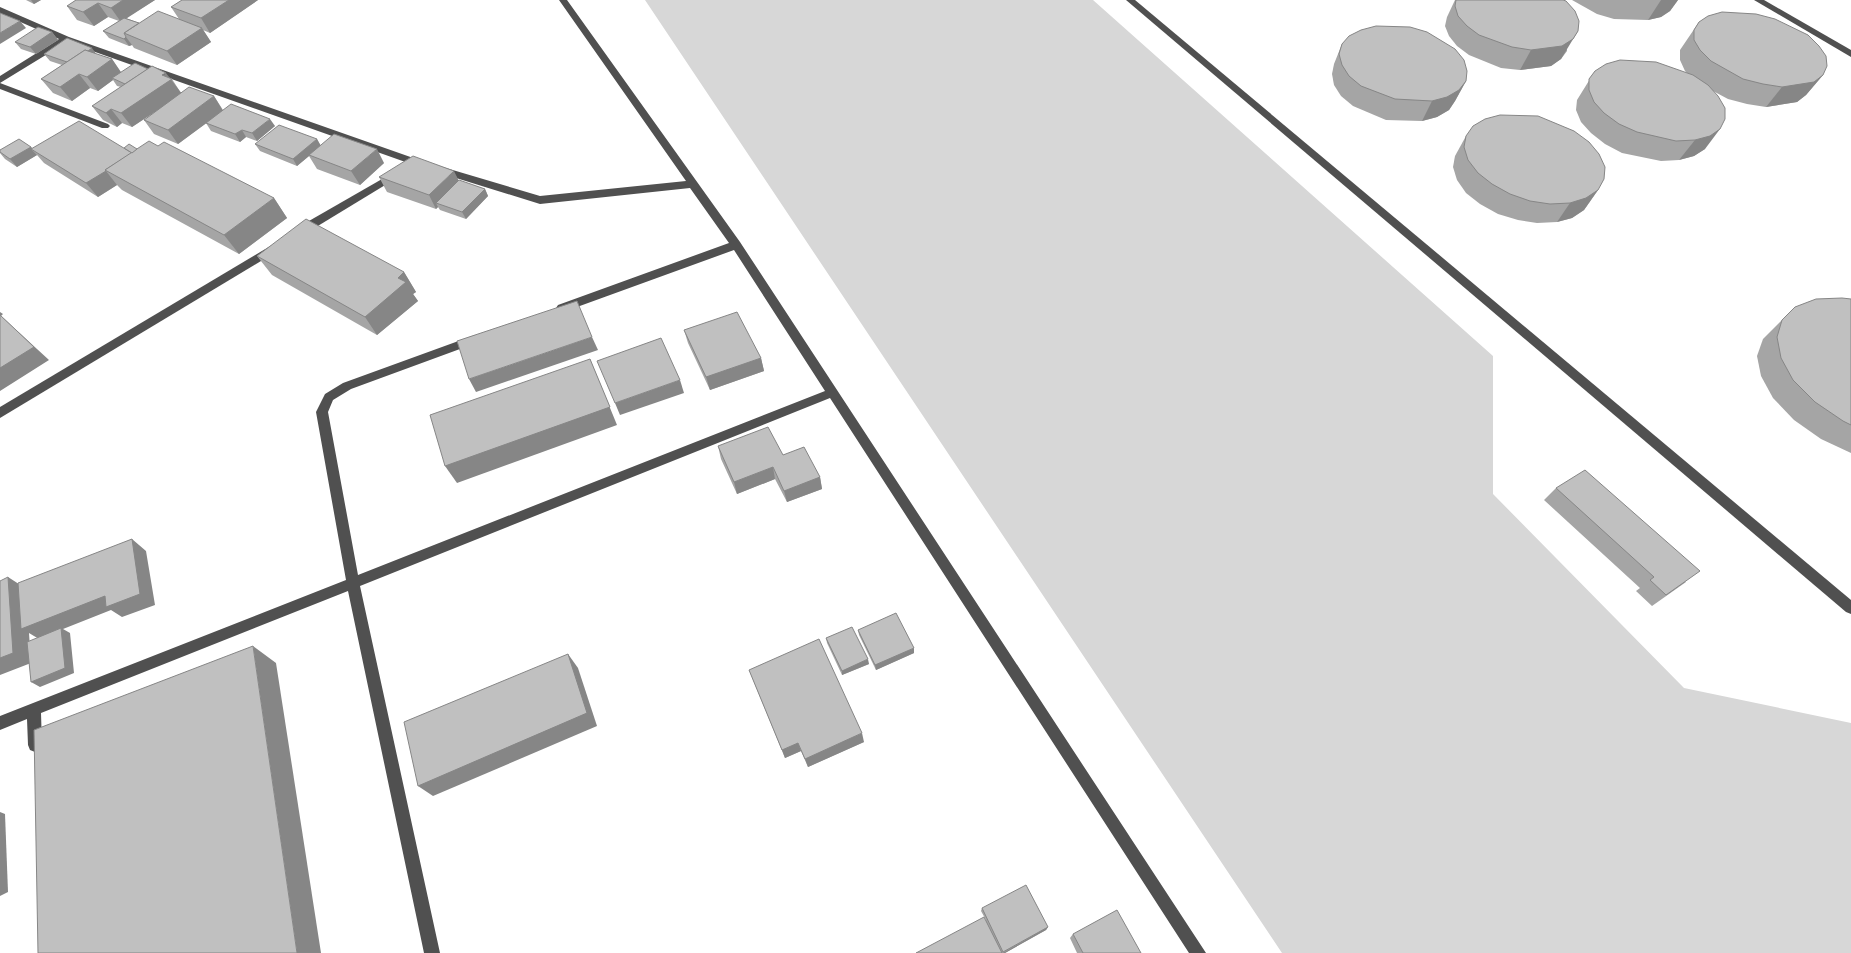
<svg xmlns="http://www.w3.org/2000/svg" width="1851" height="953" font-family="Cabin,sans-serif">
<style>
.green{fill:#d7d7d7}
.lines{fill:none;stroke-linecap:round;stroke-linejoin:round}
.minor{fill:#505050;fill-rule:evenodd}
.wall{fill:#a5a5a5}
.shaded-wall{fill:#868686}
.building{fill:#c0c0c0;stroke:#868686}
</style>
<rect width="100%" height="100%" fill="#fff"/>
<!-- green -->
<polygon class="green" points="645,0 1093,0 1493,356 1493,494 1684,688 1851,723 1851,953 1282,953"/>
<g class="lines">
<!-- minor -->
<g class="minor">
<polygon points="559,0 567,0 740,242 1206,953 1189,953 830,398 360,586 440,953 424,953 348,591 41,713 42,745 40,750 35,752 30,750 28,745 27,719 0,730 0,716 346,580 316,412 325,394 343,383 475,335 481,339 479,342 351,389 333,400 328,412 358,575 825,391 734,250 566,311 558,311 556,308 558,305 729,243 690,188 540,204 411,164 67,42 0,83 0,76 59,39 0,13 0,7 69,37 419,160 540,196 686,181"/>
<polygon points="1126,0 1135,0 1851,600 1851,614 1846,612"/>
<polygon points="1754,0 1764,0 1851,50 1851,57"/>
<polygon points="0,83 108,124 110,126 108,128 102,128 0,89"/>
<polygon points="396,171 401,174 400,176 303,235 295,235 295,229"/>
<polygon points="272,245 277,249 276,252 0,418 0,407"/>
</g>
</g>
<!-- wall -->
<g class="wall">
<polygon points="26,0 41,0 34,4"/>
<polygon points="76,0 155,0 126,18 139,23 179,19 171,7 182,0 258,0 210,33 203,30 211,42 177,65 134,48 132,45 129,46 109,38 103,31 119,21 108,17 94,26 77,20 67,6"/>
<polygon points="1455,0 1563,0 1567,51 1561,59 1551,66 1520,70 1501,68 1469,55 1457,46 1449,36 1445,26 1447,17"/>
<polygon points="1572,0 1678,0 1670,11 1661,17 1648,20 1614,19 1597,14"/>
<polygon points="1699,22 1823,75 1806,95 1797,102 1766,107 1747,104 1728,99 1713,91 1705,149 1694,156 1679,160 1661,161 1622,153 1605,144 1591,133 1581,122 1576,110 1577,100 1595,71 1688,74 1685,71 1680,60 1680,50"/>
<polygon points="52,32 58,40 36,54 21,49 15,42"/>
<polygon points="1342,44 1466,81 1455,101 1449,110 1437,117 1422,121 1386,120 1353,106 1341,96 1334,85 1332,74 1334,64"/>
<polygon points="44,54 96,54 112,59 121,72 170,79 172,79 181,93 214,96 223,110 275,126 257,141 246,137 240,142 211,131 206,123 178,144 154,134 144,120 159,109 132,127 122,123 117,127 103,120 92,106 121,87 117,86 113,80 98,91 90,88 72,101 53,93 41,79 62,65 50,61"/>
<polygon points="1466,136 1598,190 1584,210 1572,218 1557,222 1537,223 1518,220 1498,214 1480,204 1466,193 1457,180 1453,167 1455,156"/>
<polygon points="317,139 320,145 384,163 360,185 317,169 309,156 297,166 260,151 255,144"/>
<polygon points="31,147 32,148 124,148 137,149 274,198 287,218 239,254 122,190 117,185 98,197 44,163 37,155 17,167 5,159 0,153 0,150"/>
<polygon points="379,177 459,181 485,189 488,196 466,219 440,210 438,207 436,209 387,192"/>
<polygon points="257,256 404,272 416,292 413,294 418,301 377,335 272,275"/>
<polygon points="1851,299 1851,453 1821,439 1794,420 1773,398 1761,376 1757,356 1763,339 1795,307"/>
<polygon points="684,330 761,358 764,371 710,390 688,343"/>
<polygon points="718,446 783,455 820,477 822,489 787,502 775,479 737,494 721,459"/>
<polygon points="1556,488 1686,582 1652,606 1636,591 1640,588 1544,500"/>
<polygon points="858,630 914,653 876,670 859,635"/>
<polygon points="826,638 869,664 842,675 827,643"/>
<polygon points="749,670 864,742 808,767 801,751 785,758"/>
<polygon points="982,908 1048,927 1046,930 1005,953 916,953 986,920 981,911"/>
<polygon points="1073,934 1141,953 1077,953 1070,938"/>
</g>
<!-- shaded-wall -->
<g class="shaded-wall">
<polygon points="31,0 41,0 34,4"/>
<polygon points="123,0 155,0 121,22 111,8"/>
<polygon points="229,0 258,0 210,33 201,18"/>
<polygon points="1661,0 1678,0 1670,11 1661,17 1648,20"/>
<polygon points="98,3 108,17 94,26 83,12"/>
<polygon points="20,21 26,28 0,44 0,33"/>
<polygon points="202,28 211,42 177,65 167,51"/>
<polygon points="1578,31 1561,59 1551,66 1520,70 1531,50"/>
<polygon points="52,32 58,40 36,54 30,47"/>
<polygon points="126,37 132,45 129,46 124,39"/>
<polygon points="92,48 97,55 69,63"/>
<polygon points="112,59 122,74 112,78 113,80 98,91 87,77"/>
<polygon points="166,73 182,94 132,127 121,113"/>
<polygon points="79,74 90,88 72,101 60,87"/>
<polygon points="1823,75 1806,95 1797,102 1766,107 1782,87"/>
<polygon points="1466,81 1455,101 1449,110 1437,117 1422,121 1432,101"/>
<polygon points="214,96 223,111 178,144 168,130"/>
<polygon points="111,109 122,123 117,127 106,113"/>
<polygon points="270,119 275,126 257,141 252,133"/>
<polygon points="1720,129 1705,149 1694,156 1679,160 1695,140"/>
<polygon points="242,130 246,137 240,142 235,134"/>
<polygon points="317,139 321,146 309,155 309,156 297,166 293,159"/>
<polygon points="31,147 35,151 31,149 37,155 17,167 10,159"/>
<polygon points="377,149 384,163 360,185 351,171"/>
<polygon points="106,171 117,185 98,197 86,183"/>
<polygon points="454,171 461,185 436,203 438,207 436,209 429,195"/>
<polygon points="485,189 488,196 466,219 462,212"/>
<polygon points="1598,190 1584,210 1572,218 1557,222 1570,203"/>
<polygon points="274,198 287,218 239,254 224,235"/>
<polygon points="404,272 416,292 413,294 418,301 377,335 365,317 398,278"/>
<polygon points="0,312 3,314 1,316 49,360 0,391"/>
<polygon points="592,337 598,350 476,392 469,379"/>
<polygon points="761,358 764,371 710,390 706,377"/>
<polygon points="590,359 617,425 457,483 445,466"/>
<polygon points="680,380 684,393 620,415 615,403"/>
<polygon points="773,467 775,479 737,494 734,482"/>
<polygon points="820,477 822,489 787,502 784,491"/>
<polygon points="132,539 146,551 155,605 122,617 111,610 63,629 70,633 74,673 40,687 31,682 39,639 29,633 31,663 0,675 0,658 8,577 25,588"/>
<polygon points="253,646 276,663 321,953 297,953"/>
<polygon points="914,648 914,653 876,670 875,665"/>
<polygon points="568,654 578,668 597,726 433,796 418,786"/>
<polygon points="868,659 869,664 842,675 842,671"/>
<polygon points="862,733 864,742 808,767 805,759"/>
<polygon points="798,743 801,751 785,758 782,750"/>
<polygon points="0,812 5,814 8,892 0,896"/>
<polygon points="1048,927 1046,930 1005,953 1003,953"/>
</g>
<!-- building -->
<g class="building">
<polygon points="76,0 123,0 111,8 98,3 83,12 67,6"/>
<polygon points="182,0 229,0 201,18 171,7"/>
<polygon points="1456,0 1563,0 1566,1 1575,11 1579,21 1578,31 1573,39 1562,46 1531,50 1512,47 1479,35 1467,26 1458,16 1455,6"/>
<polygon points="158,11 202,28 167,51 124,33"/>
<polygon points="1722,12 1756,14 1775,19 1808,35 1819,46 1826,56 1827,66 1823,75 1814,82 1782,87 1763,84 1743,79 1711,61 1700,50 1694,40 1694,30 1699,22 1708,16"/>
<polygon points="0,13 20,21 0,33"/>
<polygon points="124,18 139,23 124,33 126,37 124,39 103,31"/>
<polygon points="1376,26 1410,27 1427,32 1455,49 1464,60 1467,71 1466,81 1459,90 1447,97 1432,101 1395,99 1361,86 1349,76 1342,65 1339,54 1342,44 1349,36 1361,30"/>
<polygon points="38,27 52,32 30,47 15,42"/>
<polygon points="67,38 92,48 88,51 85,50 67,62 44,54"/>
<polygon points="85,50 112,59 87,77 79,74 60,87 41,79"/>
<polygon points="1620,60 1656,62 1693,75 1708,85 1718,96 1725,108 1725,119 1720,129 1710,136 1695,140 1676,141 1637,132 1619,124 1604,113 1594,102 1589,90 1589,79 1595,71 1606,64"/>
<polygon points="135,63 148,69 125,84 112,78"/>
<polygon points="152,66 166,73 162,75 172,79 121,113 111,109 106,113 92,106"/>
<polygon points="189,87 214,96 168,130 144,120"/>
<polygon points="231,104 270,119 252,133 242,130 235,134 206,123"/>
<polygon points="1500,115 1538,116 1574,131 1589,142 1599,154 1605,167 1604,179 1598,190 1586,198 1570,203 1550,204 1530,201 1510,194 1492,184 1478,173 1468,160 1464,147 1466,136 1473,126 1485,119"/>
<polygon points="79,121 132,153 105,170 106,171 86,183 31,149"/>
<polygon points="279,125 317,139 293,159 255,144"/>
<polygon points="334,134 377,149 351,171 309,155"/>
<polygon points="19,139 31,147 10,159 0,152 0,150"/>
<polygon points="149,141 158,146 164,142 274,198 224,235 105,170"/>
<polygon points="129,144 137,149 132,153 124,148"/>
<polygon points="413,156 454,171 429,195 379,177"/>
<polygon points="459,180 485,189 462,212 436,203"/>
<polygon points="306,219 404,272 398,278 406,282 365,317 257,256"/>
<polygon points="1842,298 1851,299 1851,425 1843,421 1815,402 1793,380 1781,358 1777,337 1782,320 1795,307 1816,299"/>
<polygon points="577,301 592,337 469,379 457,341"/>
<polygon points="737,312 761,358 706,377 684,330"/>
<polygon points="0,315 34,347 0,368"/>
<polygon points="661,338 680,380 615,403 597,361"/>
<polygon points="590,359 610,407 445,466 430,415"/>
<polygon points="768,427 783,455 804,447 820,477 784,491 773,467 734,482 718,446"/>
<polygon points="1585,470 1700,571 1666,595 1650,580 1654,577 1556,488"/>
<polygon points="132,539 140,594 106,607 105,596 21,629 18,583"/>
<polygon points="8,577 13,653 0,658 0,581"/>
<polygon points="896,613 914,648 875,665 858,630"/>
<polygon points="852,627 868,659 842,671 826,638"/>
<polygon points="61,628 65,668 31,682 27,642"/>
<polygon points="819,639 862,733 805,759 798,743 782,750 749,670"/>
<polygon points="253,646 297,953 38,953 34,730"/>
<polygon points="568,654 587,713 418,786 404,722"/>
<polygon points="1026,885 1048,927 1003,952 982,908"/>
<polygon points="1117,910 1141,953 1083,953 1073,934"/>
<polygon points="984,917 1002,953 916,953"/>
</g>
</svg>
